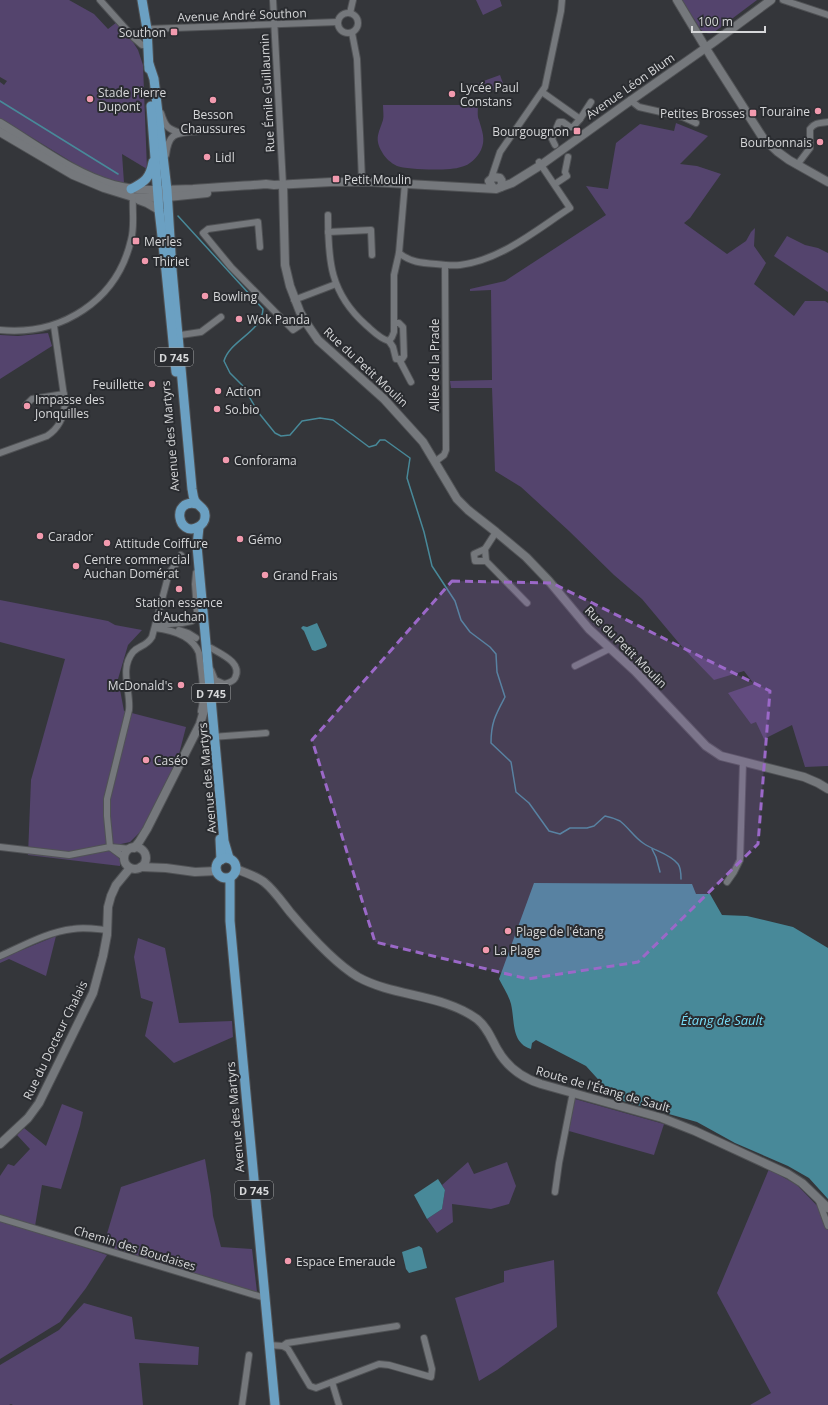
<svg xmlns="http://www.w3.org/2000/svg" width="828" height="1405" font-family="'Open Sans',sans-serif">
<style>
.green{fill:#54446d}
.water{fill:#488999}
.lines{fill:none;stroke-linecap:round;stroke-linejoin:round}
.stream{stroke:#488999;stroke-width:1.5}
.street-casing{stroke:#505255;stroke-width:8}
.secondary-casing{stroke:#505255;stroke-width:10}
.primary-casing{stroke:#505255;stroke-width:11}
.street{stroke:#75787c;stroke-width:6}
.secondary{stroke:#75787c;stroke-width:8}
.primary{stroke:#6ba0c2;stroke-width:9}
.marked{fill:#9b68c8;fill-opacity:0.2;stroke:#9b68c8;stroke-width:3;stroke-dasharray:8 5;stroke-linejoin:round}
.poi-dot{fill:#f29aae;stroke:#2a2c30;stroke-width:1.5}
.labels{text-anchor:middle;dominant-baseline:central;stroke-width:4;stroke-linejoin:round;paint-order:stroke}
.shield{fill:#2a2c30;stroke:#a2a4a6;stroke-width:1}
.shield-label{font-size:11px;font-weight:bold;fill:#d6d7d9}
.street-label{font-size:12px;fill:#d6d7d9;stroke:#2a2c30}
.poi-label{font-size:12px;fill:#d6d7d9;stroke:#2a2c30;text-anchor:start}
.water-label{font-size:13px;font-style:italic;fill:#78ddf7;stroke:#2a2c30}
</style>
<rect width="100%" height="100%" fill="#34363a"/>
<!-- green -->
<g class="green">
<polygon points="0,0 69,0 94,14 108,29 117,22 131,39 138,50 143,65 147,169 122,154 124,183 110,180 83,169 0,118 0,82 4,85 7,81 0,77"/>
<polygon points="476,0 500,0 502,6 483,15"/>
<path d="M 682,0 L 757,0 L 713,33 C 708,34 705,33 701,30 Z"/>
<polygon points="500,75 504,86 483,94 478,83"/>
<path d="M 383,105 L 478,105 C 478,110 477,116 479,120 C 482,131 486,139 481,150 C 477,158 470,165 461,167 C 451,171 407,170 397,166 C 391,163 385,158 382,152 C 374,138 379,133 383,120 C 384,116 383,110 383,105 Z"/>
<polygon points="676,123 708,136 680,164 697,166 721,174 690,218 684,223 727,254 746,241 751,232 755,228 754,246 766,263 754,284 794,316 805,301 825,301 828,303 828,766 805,767 792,725 764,739 756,722 751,724 728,693 754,684 744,671 714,680 683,648 642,599 614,575 569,531 521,487 495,471 492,388 451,388 450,381 492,380 491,290 470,291 470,289 505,281 606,215 586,186 608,189 616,143 640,124 674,131"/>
<polygon points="787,236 805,245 818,248 828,253 828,292 774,256"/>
<polygon points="48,333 52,346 0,379 0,335 18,336"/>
<polygon points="0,600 108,621 115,625 142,630 128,645 118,679 124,711 186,727 178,758 142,830 130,842 121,844 120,866 28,855 31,780 65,659 0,642"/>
<polygon points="56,936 46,976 9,959 0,963 0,959"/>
<polygon points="138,938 165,948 179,1023 232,1021 233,1037 174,1063 145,1036 153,1002 141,998 134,957"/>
<polygon points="575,1099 664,1124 654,1155 569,1131"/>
<polygon points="62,1104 83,1112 80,1126 61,1189 42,1185 35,1226 0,1215 0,1176 8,1164 14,1166 30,1149 17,1135 24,1128 46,1146"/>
<polygon points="205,1159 211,1196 213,1216 221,1247 252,1249 257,1292 103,1247 121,1187"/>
<polygon points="468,1162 474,1174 507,1162 516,1186 509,1204 491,1209 452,1204 453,1222 437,1233 427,1219 442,1209 445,1190 442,1185"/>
<polygon points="769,1169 797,1185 828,1217 828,1405 750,1405 771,1393 717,1293"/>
<polygon points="0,1221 54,1237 107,1255 86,1288 60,1322 0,1359"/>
<polygon points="554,1260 557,1327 497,1370 479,1381 455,1298 504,1282 504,1271"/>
<polygon points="84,1303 132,1317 135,1339 199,1347 198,1365 139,1363 143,1405 13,1405 11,1404 9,1405 0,1405 0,1365 59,1330"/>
</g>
<!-- water -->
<g class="water">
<polygon points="317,623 327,645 326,647 315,651 312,650 304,631 301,628 303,626 307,627"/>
<path d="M 534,883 L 692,884 L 696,894 L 710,894 L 722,915 L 747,916 L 793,927 L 828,948 L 828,1199 L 809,1178 L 788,1166 L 735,1143 L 697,1122 L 616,1099 L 586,1066 L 536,1040 L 532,1043 L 531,1049 C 511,1043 515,1021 511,1004 C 509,996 503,987 499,979 Z"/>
<polygon points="438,1179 445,1190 442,1209 427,1219 414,1195"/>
<polygon points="419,1246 422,1248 427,1268 409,1273 406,1269 402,1252"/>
</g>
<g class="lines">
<!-- stream -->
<g class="stream">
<polyline points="0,101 118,174"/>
<path d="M 178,216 L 263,309 C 262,332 230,340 224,361 L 230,373 L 243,386 L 258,412 L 275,433 L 281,436 L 290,435 L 302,421 L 320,418 L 333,420 L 369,447 L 376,445 L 380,440 L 385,440 L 410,458 L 407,478 L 424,532 L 432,566 L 455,601 L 461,620 L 470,632 L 490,647 L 496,654 L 497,672 L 505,697 C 496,714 491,722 491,743 L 511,762 L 516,792 L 529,803 L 549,831 L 560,834 L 570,828 L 587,828 L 594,826 L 605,816 C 610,817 616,819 620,821 C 628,827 634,837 643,843 C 654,851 669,853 678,864 C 681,868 681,874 681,879"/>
<polyline points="652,849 656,857 660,872"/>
</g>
<defs>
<g id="street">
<polyline points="100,0 134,38 142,45 148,45"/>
<polyline points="273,0 283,185"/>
<polyline points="783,0 828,15"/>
<circle cx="348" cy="23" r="10"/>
<polyline points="350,13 353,0"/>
<polyline points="147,29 338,22"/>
<polyline points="352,33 357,59 362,181"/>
<polyline points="542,92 580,119 573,127 570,127 563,122 559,122 552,139 555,145"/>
<polyline points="630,100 639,107 683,117 696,123"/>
<path d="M 161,113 C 165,126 167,129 181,133"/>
<polyline points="580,119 591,102"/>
<path d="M 166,155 C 169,130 178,134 199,131"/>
<path d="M 797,165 L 810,148 L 810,129 C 815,122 821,123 828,122"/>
<polyline points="491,179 500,152 545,87 561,11 562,0"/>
<polyline points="555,184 567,176 565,172 568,157"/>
<path d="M 328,215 C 328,261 330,293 366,325 C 373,331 380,339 389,341 L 392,337 L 394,332 L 394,275 L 399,253 L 405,183"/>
<polyline points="328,232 371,230 372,255"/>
<polyline points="260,247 258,222 208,229 203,233 231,267 293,330 305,322"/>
<path d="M 399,253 C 410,262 421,263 436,264 C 444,265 452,266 460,265 C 501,260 536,230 570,208 L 539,162"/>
<polyline points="294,300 336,284"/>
<path d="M 0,330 C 61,336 117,301 131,240 C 135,226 132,211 133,197"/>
<polyline points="174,336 201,332 221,317"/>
<polyline points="389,341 393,347 396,359 402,359 404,356 403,327 399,323 394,323"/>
<polyline points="399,359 411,382"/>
<polyline points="26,405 32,399 64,394"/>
<path d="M 0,453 L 47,436 C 59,428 64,418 65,403 L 54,326"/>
<polyline points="436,461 444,455 446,450 445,265"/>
<polyline points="496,532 485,549 486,561 527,603"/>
<polyline points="485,549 474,554 475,561 486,561"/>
<polyline points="156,625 182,623 192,621 196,617 197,612 195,584 196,573"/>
<path d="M 155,628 C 172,630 192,635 199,653 C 201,671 206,693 201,711"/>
<polyline points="179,630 188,633 196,638"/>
<polyline points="575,666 609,649"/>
<path d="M 211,670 L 215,680 L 224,684 C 228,683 233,682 235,678 C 243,663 221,654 211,648"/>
<polyline points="212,737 266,733"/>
<polyline points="0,847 69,855 110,847 131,849"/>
<path d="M 110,847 L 107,816 L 107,799 L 129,710 C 131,691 119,669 133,652 C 139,645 146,647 152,637 L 169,573 L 176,564 L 181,555"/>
<polyline points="110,847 125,858"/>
<polyline points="727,882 734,872 740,860 743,762"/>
<path d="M 0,956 C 23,946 47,932 73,929 C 84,927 96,929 107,930"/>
<polyline points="555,1192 559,1163 573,1092"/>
<polyline points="819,1201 828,1226"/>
<polyline points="0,1218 265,1298"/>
<polyline points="269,1345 283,1346 288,1349 310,1386 316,1388 379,1364 389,1365 431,1377 432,1369 424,1338"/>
<polyline points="283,1346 287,1343 397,1326"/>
<polyline points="332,1382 339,1405"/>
<polyline points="242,1405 249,1355"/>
</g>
<g id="secondary">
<polyline points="677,0 710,55 763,138 778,152 789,160 828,182"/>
<path d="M 0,123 C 35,144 75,175 114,185 C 140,192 167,190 193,189 C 217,187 242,186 266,184 L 274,185 L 332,182 L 372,182 L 496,189 L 501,187 C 502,184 503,181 500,178 L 494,177 L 489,181 L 493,188"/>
<polyline points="0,132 73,175 104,188 133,197 158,198 207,193"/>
<polyline points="283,185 285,265 290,286 300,312 307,324 318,340 384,399 423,442 457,499 468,510 496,532 526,557 549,581 589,629 635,671 706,746 721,756 804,777 818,783 828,789"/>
<polyline points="501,187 512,183 541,165 623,106 714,42 771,0"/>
<polyline points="139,200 147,203 159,210"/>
<circle cx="135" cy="858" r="11"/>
<polyline points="134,848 139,842 147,829 200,724 208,697"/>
<polyline points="141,867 166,868 195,872 217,871"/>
<path d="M 236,869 C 246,873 256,876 264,882 C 274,890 282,902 290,912 C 306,931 336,964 358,977 C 394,997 443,994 477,1019 C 487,1027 491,1038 497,1049 C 507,1067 522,1078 541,1084 L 662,1118 L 695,1131 L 788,1174 L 802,1183 L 828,1208"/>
<polyline points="0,1144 28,1118 39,1103 93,993 103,956 107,935 108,907 111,896 116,885 130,868"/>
</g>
<g id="primary">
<polyline points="142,0 147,29 149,69"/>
<path d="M 149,64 L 154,79 L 167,190 L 172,270 L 192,489 C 193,493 193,498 195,501 C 199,507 206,508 205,517 C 205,521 202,525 198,527 C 178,538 170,498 197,504"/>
<polyline points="151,106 159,210 166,271 176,372"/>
<path d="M 131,189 C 145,182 150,178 153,162"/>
<polyline points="199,527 197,546 224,841 229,858"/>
<polyline points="220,839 221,860"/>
<circle cx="226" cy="868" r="10"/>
<polyline points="230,878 230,921 235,976 275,1405"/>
</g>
</defs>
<!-- street casing -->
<use href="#street" class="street-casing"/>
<!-- secondary casing -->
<use href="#secondary" class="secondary-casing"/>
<!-- primary casing -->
<use href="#primary" class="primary-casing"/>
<!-- street -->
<use href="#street" class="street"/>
<!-- secondary -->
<use href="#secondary" class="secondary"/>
<!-- primary -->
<use href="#primary" class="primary"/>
</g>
<!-- marked area -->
<path class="marked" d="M 452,581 L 552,583 L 770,691 L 758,844 L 638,962 L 528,979 L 375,942 L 312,740 Z"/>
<!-- markers -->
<g class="poi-dot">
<rect x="170" y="28" width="8" height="8" rx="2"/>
<circle cx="452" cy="94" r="4"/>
<circle cx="90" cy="99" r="4"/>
<circle cx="213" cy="100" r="4"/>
<circle cx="818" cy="111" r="4"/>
<rect x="749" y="109" width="8" height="8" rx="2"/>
<rect x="573" y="127" width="8" height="8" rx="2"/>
<circle cx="820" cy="142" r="4"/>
<circle cx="207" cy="157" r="4"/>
<rect x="332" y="175" width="8" height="8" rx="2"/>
<rect x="132" y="237" width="8" height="8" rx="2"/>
<circle cx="145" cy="261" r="4"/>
<circle cx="205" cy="296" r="4"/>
<circle cx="239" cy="319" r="4"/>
<circle cx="152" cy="384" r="4"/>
<circle cx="218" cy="391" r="4"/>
<circle cx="27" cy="406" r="4"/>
<circle cx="217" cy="409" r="4"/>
<circle cx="226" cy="460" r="4"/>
<circle cx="40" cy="536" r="4"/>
<circle cx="240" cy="539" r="4"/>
<circle cx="107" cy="543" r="4"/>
<circle cx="76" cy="566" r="4"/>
<circle cx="265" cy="575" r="4"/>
<circle cx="179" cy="589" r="4"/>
<circle cx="181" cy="685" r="4"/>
<circle cx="146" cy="760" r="4"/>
<circle cx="508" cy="931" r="4"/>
<circle cx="486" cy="950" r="4"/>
<circle cx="288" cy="1261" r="4"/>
</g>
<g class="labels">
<!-- shield labels -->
<g class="shield">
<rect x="155" y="348" width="38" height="18" rx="3"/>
<rect x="192" y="684" width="38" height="18" rx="3"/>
<rect x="235" y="1181" width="38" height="18" rx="3"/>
</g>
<g class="shield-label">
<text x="174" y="357">D 745</text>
<text x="211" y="693">D 745</text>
<text x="254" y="1190">D 745</text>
</g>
<!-- street labels -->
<g class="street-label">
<text transform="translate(242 15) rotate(-2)">Avenue André Southon</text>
<text transform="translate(630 86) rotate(-35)">Avenue Léon Blum</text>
<text transform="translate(267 93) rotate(-93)">Rue Émile Guillaumin</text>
<text transform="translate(434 365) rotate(-90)">Allée de la Prade</text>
<text transform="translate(366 367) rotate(43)">Rue du Petit Moulin</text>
<text transform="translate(170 436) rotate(-95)">Avenue des Martyrs</text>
<text transform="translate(626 647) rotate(45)">Rue du Petit Moulin</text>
<text transform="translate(207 778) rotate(-95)">Avenue des Martyrs</text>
<text transform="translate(55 1040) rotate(-64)">Rue du Docteur Chalais</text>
<text transform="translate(603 1089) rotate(16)">Route de l'Étang de Sault</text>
<text transform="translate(235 1117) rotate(-95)">Avenue des Martyrs</text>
<text transform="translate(135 1248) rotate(17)">Chemin des Boudaises</text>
</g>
<!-- poi labels -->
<g class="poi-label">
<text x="166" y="32" text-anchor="end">Southon</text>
<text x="460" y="87">Lycée Paul<tspan x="460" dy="14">Constans</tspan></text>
<text x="98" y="92">Stade Pierre<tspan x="98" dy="14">Dupont</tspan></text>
<text x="810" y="111" text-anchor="end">Touraine</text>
<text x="745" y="113" text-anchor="end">Petites Brosses</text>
<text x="213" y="114" text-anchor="middle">Besson<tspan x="213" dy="14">Chaussures</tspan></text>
<text x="569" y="131" text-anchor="end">Bourgougnon</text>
<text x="812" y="142" text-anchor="end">Bourbonnais</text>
<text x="215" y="157">Lidl</text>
<text x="344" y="179">Petit Moulin</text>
<text x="144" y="241">Merles</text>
<text x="153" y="261">Thiriet</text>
<text x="213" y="296">Bowling</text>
<text x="247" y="319">Wok Panda</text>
<text x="144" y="384" text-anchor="end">Feuillette</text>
<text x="226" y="391">Action</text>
<text x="35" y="399">Impasse des<tspan x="35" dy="14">Jonquilles</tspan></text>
<text x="225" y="409">So.bio</text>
<text x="234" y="460">Conforama</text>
<text x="48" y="536">Carador</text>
<text x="248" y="539">Gémo</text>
<text x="115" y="543">Attitude Coiffure</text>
<text x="84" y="559">Centre commercial<tspan x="84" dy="14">Auchan Domérat</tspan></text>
<text x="273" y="575">Grand Frais</text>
<text x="179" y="602" text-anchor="middle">Station essence<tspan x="179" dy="14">d'Auchan</tspan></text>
<text x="173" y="685" text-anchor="end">McDonald's</text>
<text x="154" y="760">Caséo</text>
<text x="516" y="931">Plage de l'étang</text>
<text x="494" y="950">La Plage</text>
<text x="296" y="1261">Espace Emeraude</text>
</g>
<!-- water labels -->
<g class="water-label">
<text x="722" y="1020">Étang de Sault</text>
</g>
</g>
<!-- scale -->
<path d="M692 26v6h73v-6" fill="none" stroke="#d6d7d9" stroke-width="2"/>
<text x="698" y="26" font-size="12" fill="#d6d7d9" stroke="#2a2c30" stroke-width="3" paint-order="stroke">100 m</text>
</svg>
